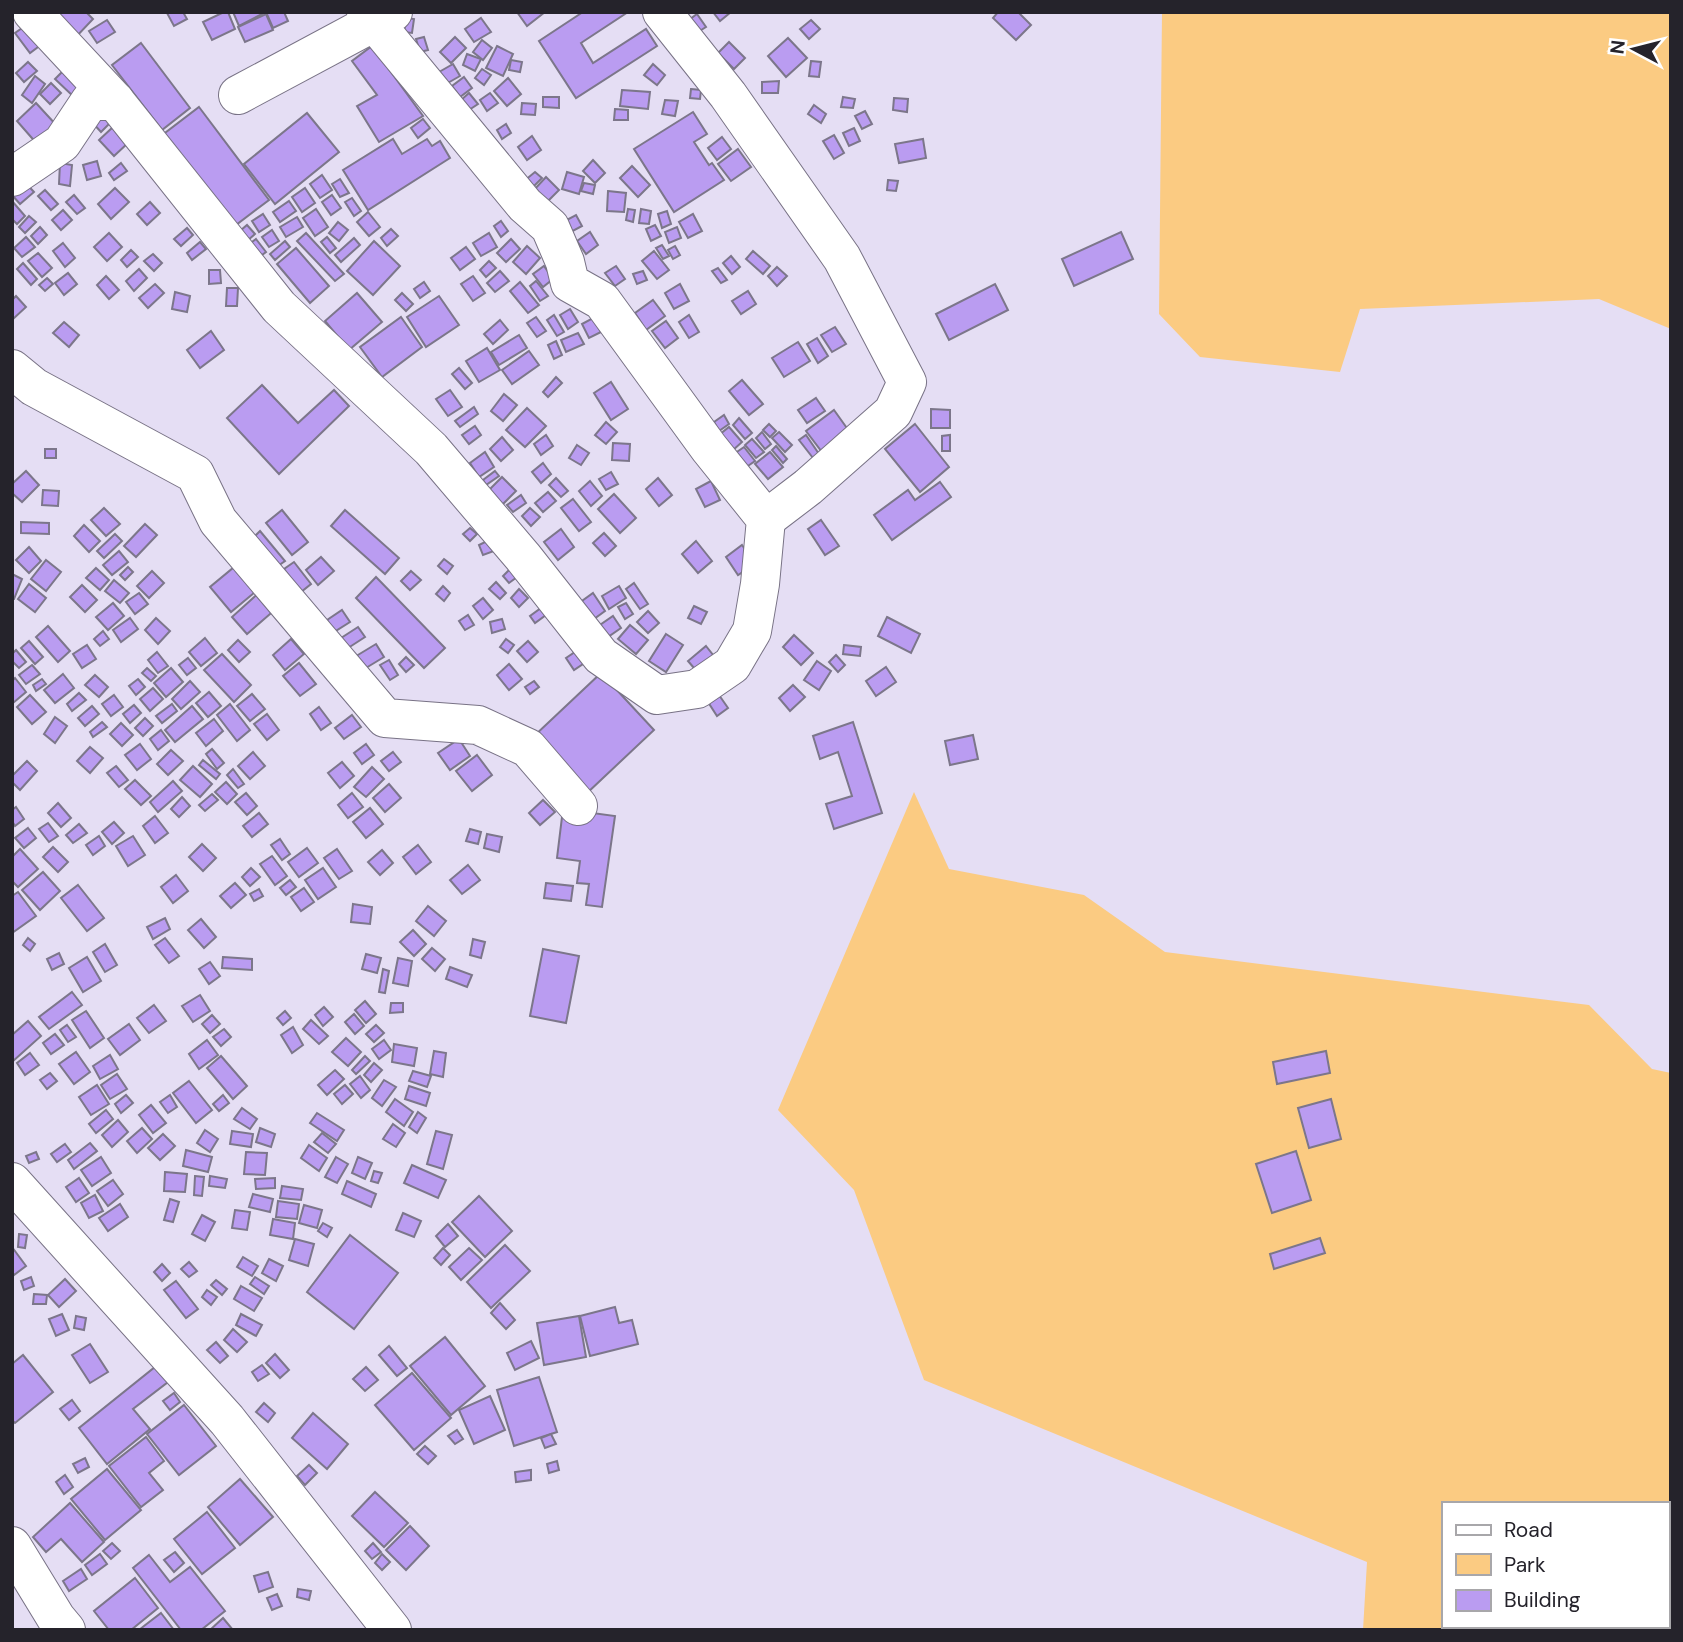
<svg xmlns="http://www.w3.org/2000/svg" width="1683" height="1642" font-family="'DM Sans',sans-serif">
<style>
.green{fill:#fbcb82;fill-rule:evenodd}
.building{fill:#ba9cf1;stroke:#7c768a;stroke-width:2}
.lines{fill:none;stroke-linecap:round;stroke-linejoin:round}
.minor-casing{stroke:#787285;stroke-width:40}
.minor{stroke:#fff;stroke-width:38}
</style>
<rect width="100%" height="100%" fill="#e5def4"/>
<!-- green -->
<g class="green">
<polygon points="1162,12 1671,12 1671,329 1599,299 1360,309 1340,372 1200,357 1159,314"/>
<path d="M 914,792 L 949,869 L 1084,895 L 1165,952 L 1589,1005 L 1652,1069 L 1671,1073 L 1671,1630 L 1363,1630 L 1367,1562 L 924,1380 L 854,1190 L 778,1110 ZM 1443,1504 L 1667,1504 L 1667,1626 L 1443,1626 Z"/>
</g>
<!-- building -->
<g class="building">
<polygon points="56,12 86,12 93,19 75,38"/>
<polygon points="168,12 183,12 187,19 174,26 167,13"/>
<polygon points="224,12 228,12 235,29 212,40 203,22"/>
<polygon points="233,12 284,12 288,21 273,28 266,12 239,26"/>
<polygon points="517,12 545,12 527,26"/>
<polygon points="583,12 628,12 581,43 593,63 646,29 657,46 576,98 539,41"/>
<polygon points="713,12 731,12 720,21"/>
<polygon points="998,12 1018,12 1031,25 1016,40 993,18"/>
<polygon points="266,14 273,30 245,42 238,27"/>
<polygon points="697,14 706,27 690,37 682,25"/>
<polygon points="406,18 414,19 412,33 404,32"/>
<polygon points="481,18 491,32 474,42 465,29"/>
<polygon points="107,20 115,32 97,43 89,31"/>
<polygon points="811,20 820,29 809,39 800,29"/>
<polygon points="28,24 42,44 30,53 15,33"/>
<polygon points="424,37 428,50 420,52 416,39"/>
<polygon points="455,37 466,48 451,63 440,52"/>
<polygon points="788,38 807,58 786,77 768,56"/>
<polygon points="482,40 492,48 483,60 473,52"/>
<polygon points="729,42 745,58 734,69 718,53"/>
<polygon points="141,43 190,108 162,130 112,65"/>
<polygon points="372,46 423,116 379,142 357,106 377,95 352,61"/>
<polygon points="497,46 513,54 503,76 486,68"/>
<polygon points="467,54 481,59 475,71 463,65"/>
<polygon points="511,60 522,62 520,72 509,70"/>
<polygon points="811,61 821,62 819,77 809,76"/>
<polygon points="28,62 37,71 24,82 16,73"/>
<polygon points="453,64 460,76 446,84 439,72"/>
<polygon points="653,64 665,75 657,85 644,75"/>
<polygon points="482,69 491,75 484,85 475,78"/>
<polygon points="64,70 83,88 75,98 55,79"/>
<polygon points="35,76 45,84 32,103 22,95"/>
<polygon points="464,77 472,88 460,97 452,86"/>
<polygon points="508,78 521,94 507,106 494,91"/>
<polygon points="779,81 778,93 762,93 762,82"/>
<polygon points="51,83 61,93 50,104 40,94"/>
<polygon points="691,89 701,90 700,99 690,98"/>
<polygon points="622,90 650,92 648,109 620,106"/>
<polygon points="469,93 478,104 469,110 461,100"/>
<polygon points="490,93 498,103 487,111 480,100"/>
<polygon points="543,97 559,97 559,108 543,107"/>
<polygon points="843,97 855,99 853,108 841,107"/>
<polygon points="894,98 908,99 907,112 893,110"/>
<polygon points="665,100 678,101 675,116 662,114"/>
<polygon points="36,103 58,127 38,145 17,121"/>
<polygon points="522,103 536,104 535,115 521,114"/>
<polygon points="814,105 826,114 821,123 808,114"/>
<polygon points="199,107 269,200 232,228 161,136"/>
<polygon points="615,109 628,110 628,120 614,120"/>
<polygon points="103,110 112,121 101,132 91,121"/>
<polygon points="865,111 872,124 862,129 855,116"/>
<polygon points="693,112 707,134 694,142 709,165 712,163 724,180 674,212 634,149"/>
<polygon points="307,113 339,152 275,204 244,164"/>
<polygon points="423,119 430,128 418,138 411,128"/>
<polygon points="506,124 511,133 502,139 497,130"/>
<polygon points="113,127 128,143 114,156 99,140"/>
<polygon points="854,128 860,141 849,146 843,133"/>
<polygon points="834,135 844,153 834,159 823,141"/>
<polygon points="532,136 541,150 527,160 518,147"/>
<polygon points="722,137 731,149 717,160 708,148"/>
<polygon points="393,139 402,154 427,139 432,146 440,141 450,158 368,210 343,170"/>
<polygon points="923,139 926,158 899,163 895,144"/>
<polygon points="738,149 751,167 731,181 718,164"/>
<polygon points="593,160 605,173 595,183 583,171"/>
<polygon points="97,161 101,176 87,180 83,165"/>
<polygon points="60,163 72,165 70,186 59,184"/>
<polygon points="121,163 127,171 114,180 109,173"/>
<polygon points="632,166 650,185 638,197 620,178"/>
<polygon points="535,172 542,178 531,189 524,181"/>
<polygon points="567,172 584,177 579,194 562,189"/>
<polygon points="322,175 332,190 320,198 310,184"/>
<polygon points="546,177 559,190 546,203 533,191"/>
<polygon points="21,178 34,192 20,204 12,195"/>
<polygon points="340,179 349,193 340,197 332,184"/>
<polygon points="888,180 898,181 896,191 887,190"/>
<polygon points="584,183 595,185 593,194 581,191"/>
<polygon points="115,188 129,202 111,219 98,204"/>
<polygon points="305,188 315,203 302,212 292,197"/>
<polygon points="45,190 58,204 51,210 38,196"/>
<polygon points="608,191 626,193 624,212 607,211"/>
<polygon points="74,195 85,208 77,214 66,202"/>
<polygon points="332,195 341,208 331,215 322,202"/>
<polygon points="352,198 361,211 354,216 345,202"/>
<polygon points="12,201 25,216 17,224 12,219"/>
<polygon points="289,201 296,211 280,222 273,212"/>
<polygon points="150,202 160,213 147,225 137,214"/>
<polygon points="316,209 328,227 315,236 303,218"/>
<polygon points="628,209 635,210 633,222 626,220"/>
<polygon points="641,209 651,211 649,224 639,223"/>
<polygon points="63,210 72,220 61,230 52,220"/>
<polygon points="667,211 671,224 662,228 658,214"/>
<polygon points="368,212 380,227 369,236 357,222"/>
<polygon points="263,214 270,225 259,232 252,221"/>
<polygon points="693,214 702,231 688,238 679,222"/>
<polygon points="576,215 582,226 569,233 563,222"/>
<polygon points="29,216 36,222 25,233 19,227"/>
<polygon points="297,217 303,227 286,237 280,227"/>
<polygon points="501,221 508,231 501,237 494,226"/>
<polygon points="338,222 348,230 339,241 329,233"/>
<polygon points="247,225 255,234 247,241 240,231"/>
<polygon points="655,225 661,236 651,241 646,229"/>
<polygon points="40,227 47,235 38,244 31,236"/>
<polygon points="677,227 681,238 669,243 665,232"/>
<polygon points="187,228 193,235 181,246 174,239"/>
<polygon points="391,229 398,236 387,246 381,238"/>
<polygon points="272,230 279,241 269,247 262,237"/>
<polygon points="590,232 598,245 586,254 577,241"/>
<polygon points="1121,232 1133,259 1074,286 1062,259"/>
<polygon points="109,233 122,247 107,261 94,247"/>
<polygon points="306,233 344,274 335,281 297,241"/>
<polygon points="489,233 497,247 481,256 473,243"/>
<polygon points="26,237 35,247 22,257 14,248"/>
<polygon points="327,237 336,248 330,253 321,242"/>
<polygon points="354,238 360,245 341,262 335,255"/>
<polygon points="256,239 266,252 258,258 248,245"/>
<polygon points="511,239 520,249 506,262 497,253"/>
<polygon points="285,241 290,247 275,260 270,254"/>
<polygon points="374,241 400,266 373,295 347,271"/>
<polygon points="200,242 206,249 192,260 187,253"/>
<polygon points="63,243 75,258 65,267 53,251"/>
<polygon points="662,245 669,256 663,259 656,248"/>
<polygon points="527,246 540,258 526,274 513,262"/>
<polygon points="675,246 680,255 673,259 668,250"/>
<polygon points="466,247 475,259 460,270 451,258"/>
<polygon points="296,248 329,286 310,303 277,264"/>
<polygon points="131,250 138,257 127,267 121,260"/>
<polygon points="654,251 669,270 657,279 642,261"/>
<polygon points="753,251 770,266 763,274 746,259"/>
<polygon points="38,253 52,268 42,277 28,261"/>
<polygon points="153,254 162,263 154,271 144,261"/>
<polygon points="731,256 740,267 732,274 723,263"/>
<polygon points="489,261 496,268 486,277 480,270"/>
<polygon points="23,263 37,279 31,285 17,269"/>
<polygon points="544,266 553,279 543,287 533,274"/>
<polygon points="616,266 625,279 615,286 605,273"/>
<polygon points="777,267 787,276 777,286 768,276"/>
<polygon points="718,268 727,280 721,283 712,271"/>
<polygon points="139,269 147,278 134,291 126,281"/>
<polygon points="209,270 220,270 221,283 209,284"/>
<polygon points="500,271 509,281 495,292 487,283"/>
<polygon points="643,271 647,280 637,284 633,274"/>
<polygon points="68,273 77,284 64,295 55,283"/>
<polygon points="106,276 119,290 109,299 97,285"/>
<polygon points="473,276 485,293 473,301 461,284"/>
<polygon points="47,278 53,284 45,291 39,285"/>
<polygon points="536,281 548,296 540,301 530,286"/>
<polygon points="424,282 430,291 420,298 414,289"/>
<polygon points="520,282 539,305 528,313 510,291"/>
<polygon points="155,284 164,293 148,308 139,298"/>
<polygon points="680,284 689,301 674,309 665,293"/>
<polygon points="995,284 1008,310 949,340 936,314"/>
<polygon points="227,288 238,288 237,306 226,306"/>
<polygon points="748,291 756,304 741,314 732,301"/>
<polygon points="175,292 190,296 187,312 172,309"/>
<polygon points="357,293 382,322 349,350 325,321"/>
<polygon points="402,293 413,304 406,311 395,300"/>
<polygon points="16,296 26,307 12,320 12,300"/>
<polygon points="439,296 459,325 426,347 407,317"/>
<polygon points="653,300 665,316 646,330 635,313"/>
<polygon points="570,309 578,322 568,329 560,315"/>
<polygon points="554,315 564,332 557,336 547,320"/>
<polygon points="689,315 699,332 689,338 679,322"/>
<polygon points="401,317 422,347 382,377 360,347"/>
<polygon points="536,317 546,331 537,337 527,323"/>
<polygon points="593,318 601,332 589,338 582,324"/>
<polygon points="500,320 508,330 493,344 484,334"/>
<polygon points="666,321 678,338 665,348 652,331"/>
<polygon points="64,322 79,335 69,347 53,333"/>
<polygon points="835,327 846,344 832,352 821,335"/>
<polygon points="211,331 224,350 200,368 187,350"/>
<polygon points="578,333 584,344 566,352 561,340"/>
<polygon points="519,335 527,348 499,365 491,352"/>
<polygon points="817,338 828,356 818,363 807,344"/>
<polygon points="556,341 562,355 554,359 548,345"/>
<polygon points="798,342 810,361 784,377 772,358"/>
<polygon points="487,348 500,370 479,382 466,361"/>
<polygon points="529,351 539,365 512,384 502,370"/>
<polygon points="459,368 472,383 465,389 452,374"/>
<polygon points="556,377 562,383 548,397 543,392"/>
<polygon points="742,380 763,404 749,415 729,391"/>
<polygon points="611,382 628,409 611,420 594,393"/>
<polygon points="262,385 298,423 334,390 349,406 279,474 227,418"/>
<polygon points="450,390 462,407 448,416 436,399"/>
<polygon points="504,394 517,405 503,421 491,411"/>
<polygon points="816,398 825,411 807,423 798,410"/>
<polygon points="474,407 478,414 460,427 455,421"/>
<polygon points="527,408 546,426 525,447 506,430"/>
<polygon points="931,409 950,410 950,428 931,428"/>
<polygon points="834,410 849,431 822,452 806,431"/>
<polygon points="724,415 729,424 719,431 714,422"/>
<polygon points="739,418 752,433 745,439 733,425"/>
<polygon points="606,422 617,432 606,444 595,435"/>
<polygon points="769,424 776,431 770,437 763,430"/>
<polygon points="915,424 949,467 920,492 885,449"/>
<polygon points="475,426 481,435 469,444 462,435"/>
<polygon points="729,427 742,442 732,451 719,435"/>
<polygon points="762,432 771,444 765,449 756,438"/>
<polygon points="779,432 792,445 785,452 772,438"/>
<polygon points="546,435 553,446 541,455 534,444"/>
<polygon points="806,435 819,454 813,458 799,440"/>
<polygon points="950,435 950,451 942,451 942,436"/>
<polygon points="502,437 513,450 501,461 490,449"/>
<polygon points="752,439 764,452 756,458 745,445"/>
<polygon points="613,443 630,444 629,461 612,460"/>
<polygon points="577,445 589,453 581,465 569,458"/>
<polygon points="776,446 787,459 783,463 772,450"/>
<polygon points="744,447 755,461 745,468 734,454"/>
<rect x="45" y="449" width="11" height="9"/>
<polygon points="485,452 494,467 479,477 470,463"/>
<polygon points="770,452 783,467 768,479 755,464"/>
<polygon points="543,463 551,474 541,483 532,472"/>
<polygon points="26,471 39,485 22,502 12,493 12,484"/>
<polygon points="495,471 499,476 486,485 483,480"/>
<polygon points="611,472 618,484 606,490 599,479"/>
<polygon points="502,477 516,491 501,506 487,492"/>
<polygon points="556,478 568,491 561,497 549,485"/>
<polygon points="658,478 672,495 659,506 646,489"/>
<polygon points="590,481 602,496 591,506 579,491"/>
<polygon points="711,481 720,500 705,507 696,489"/>
<polygon points="940,482 951,497 892,540 874,515 908,490 915,500"/>
<polygon points="43,490 59,491 58,506 42,505"/>
<polygon points="548,492 556,501 543,512 535,503"/>
<polygon points="614,494 636,518 620,533 598,509"/>
<polygon points="521,495 526,503 513,512 507,505"/>
<polygon points="573,499 591,522 579,531 561,508"/>
<polygon points="104,508 120,524 106,536 91,520"/>
<polygon points="530,508 540,517 531,526 522,516"/>
<polygon points="282,510 308,542 292,555 266,523"/>
<polygon points="345,510 399,558 385,574 331,526"/>
<polygon points="821,520 839,546 825,555 808,529"/>
<polygon points="21,522 49,523 49,534 21,533"/>
<polygon points="145,524 157,535 136,557 124,546"/>
<polygon points="84,525 100,541 89,552 74,536"/>
<polygon points="470,528 477,534 470,541 463,534"/>
<polygon points="561,529 574,547 558,560 544,542"/>
<polygon points="260,531 285,561 278,566 254,537"/>
<polygon points="604,533 616,546 605,556 593,543"/>
<polygon points="115,534 122,541 104,558 97,551"/>
<polygon points="489,540 494,551 483,555 479,545"/>
<polygon points="696,541 712,561 698,573 682,554"/>
<polygon points="742,545 755,564 738,575 726,557"/>
<polygon points="29,547 41,561 29,573 16,560"/>
<polygon points="119,551 128,562 112,575 103,565"/>
<polygon points="321,557 334,571 318,585 306,570"/>
<polygon points="444,559 453,566 447,574 438,566"/>
<polygon points="46,560 61,572 46,591 31,579"/>
<polygon points="294,562 311,584 301,592 284,569"/>
<polygon points="239,563 260,588 231,612 210,587"/>
<polygon points="128,567 133,572 125,580 120,575"/>
<polygon points="96,568 109,580 100,590 86,578"/>
<polygon points="510,569 517,577 509,583 503,576"/>
<polygon points="152,571 164,583 149,598 137,586"/>
<polygon points="411,571 421,580 410,590 401,581"/>
<polygon points="12,574 22,579 14,599 12,599"/>
<polygon points="376,577 445,648 424,668 356,598"/>
<polygon points="114,580 129,593 120,603 105,591"/>
<polygon points="496,582 506,593 500,599 489,589"/>
<polygon points="634,583 648,604 640,609 626,589"/>
<polygon points="29,584 46,598 35,612 18,599"/>
<polygon points="82,585 97,600 85,612 70,597"/>
<polygon points="443,586 450,593 444,601 436,594"/>
<polygon points="619,586 626,598 609,609 602,596"/>
<polygon points="519,589 528,598 519,607 511,598"/>
<polygon points="262,590 277,608 247,634 232,617"/>
<polygon points="139,593 148,604 135,614 126,602"/>
<polygon points="593,593 605,611 587,624 575,606"/>
<polygon points="483,598 493,610 483,619 473,606"/>
<polygon points="113,603 124,616 108,630 96,617"/>
<polygon points="626,603 633,614 625,619 618,607"/>
<polygon points="694,606 707,612 701,624 688,618"/>
<polygon points="541,608 546,615 535,623 530,616"/>
<polygon points="342,610 350,622 334,632 327,620"/>
<polygon points="648,611 659,623 648,633 637,622"/>
<polygon points="468,615 474,625 465,630 459,621"/>
<polygon points="613,616 621,628 605,639 597,627"/>
<polygon points="887,617 920,634 911,653 878,636"/>
<polygon points="130,618 138,629 121,642 113,630"/>
<polygon points="156,618 170,631 158,644 145,630"/>
<polygon points="502,619 505,629 492,633 490,622"/>
<polygon points="630,625 648,640 636,654 618,639"/>
<polygon points="48,626 70,651 58,662 36,637"/>
<polygon points="358,627 365,637 345,650 338,640"/>
<polygon points="103,631 109,639 100,646 94,639"/>
<polygon points="666,634 683,645 666,672 649,661"/>
<polygon points="794,635 813,653 801,665 783,647"/>
<polygon points="205,638 217,653 201,666 189,652"/>
<polygon points="291,639 304,654 285,670 273,655"/>
<polygon points="506,639 514,645 508,653 500,647"/>
<polygon points="238,640 250,652 239,662 228,650"/>
<polygon points="29,641 43,657 35,664 21,648"/>
<polygon points="528,641 538,652 527,662 517,651"/>
<polygon points="376,644 384,657 356,674 348,661"/>
<polygon points="87,645 96,659 82,668 73,654"/>
<polygon points="844,645 861,647 860,656 843,654"/>
<polygon points="706,646 717,660 700,675 688,661"/>
<polygon points="16,650 26,662 19,668 12,661 12,654"/>
<polygon points="578,650 586,662 574,670 566,658"/>
<polygon points="157,652 168,666 158,673 148,660"/>
<polygon points="222,654 251,685 234,702 204,670"/>
<polygon points="836,655 845,665 838,672 829,662"/>
<polygon points="406,657 414,665 406,672 399,664"/>
<polygon points="188,658 196,668 187,675 179,665"/>
<polygon points="389,660 398,675 390,680 380,665"/>
<polygon points="817,661 831,671 819,690 804,680"/>
<polygon points="299,663 316,684 300,696 283,676"/>
<polygon points="509,664 522,679 509,690 497,675"/>
<polygon points="32,665 40,674 26,684 19,675"/>
<polygon points="886,667 896,682 876,696 866,681"/>
<polygon points="147,668 156,676 151,681 142,673"/>
<polygon points="171,668 183,682 166,697 154,683"/>
<polygon points="601,673 654,730 586,794 533,737"/>
<polygon points="63,674 74,688 55,703 44,690"/>
<polygon points="95,675 108,687 99,697 85,685"/>
<polygon points="15,678 26,692 13,703 12,681"/>
<polygon points="42,679 46,684 36,691 33,685"/>
<polygon points="138,679 145,687 136,695 129,686"/>
<polygon points="190,681 200,692 181,709 172,699"/>
<polygon points="534,681 539,687 530,694 525,687"/>
<polygon points="793,685 805,697 790,711 779,698"/>
<polygon points="153,688 163,699 150,711 140,699"/>
<polygon points="209,692 221,706 208,717 196,703"/>
<polygon points="79,693 86,700 72,711 67,704"/>
<polygon points="252,694 265,709 250,721 237,706"/>
<polygon points="30,695 46,712 32,724 17,707"/>
<polygon points="114,695 123,707 111,716 102,704"/>
<polygon points="719,695 728,708 717,716 708,702"/>
<polygon points="172,704 177,711 162,723 156,716"/>
<polygon points="230,704 250,730 237,741 217,715"/>
<polygon points="134,705 141,713 130,723 123,714"/>
<polygon points="92,706 99,714 85,726 78,718"/>
<polygon points="192,706 203,719 175,742 165,730"/>
<polygon points="319,707 331,723 321,730 310,714"/>
<polygon points="267,714 279,730 267,740 254,724"/>
<polygon points="352,715 361,727 344,739 335,728"/>
<polygon points="55,717 67,726 55,743 44,734"/>
<polygon points="145,718 153,726 143,736 135,728"/>
<polygon points="214,719 223,731 206,746 196,733"/>
<polygon points="102,722 107,727 93,737 90,732"/>
<polygon points="853,722 882,813 834,829 826,804 852,796 838,752 820,759 813,736"/>
<polygon points="121,723 133,735 122,746 110,734"/>
<polygon points="161,730 169,741 158,750 150,739"/>
<polygon points="973,735 978,759 950,765 945,741"/>
<polygon points="459,739 470,756 450,770 438,753"/>
<polygon points="140,744 151,759 137,770 125,755"/>
<polygon points="366,744 374,755 362,764 354,753"/>
<polygon points="90,747 103,758 90,773 77,761"/>
<polygon points="212,749 224,763 217,769 206,754"/>
<polygon points="171,750 183,761 168,775 157,764"/>
<polygon points="253,752 265,766 250,779 238,766"/>
<polygon points="393,752 401,762 389,771 381,761"/>
<polygon points="477,755 492,775 472,791 456,771"/>
<polygon points="203,760 220,774 216,779 199,765"/>
<polygon points="27,761 37,771 20,790 12,782 12,776"/>
<polygon points="342,762 354,776 340,788 328,773"/>
<polygon points="116,766 128,780 119,787 107,773"/>
<polygon points="193,766 212,784 200,797 180,780"/>
<polygon points="372,767 384,779 366,797 354,787"/>
<polygon points="233,769 244,784 238,788 227,775"/>
<polygon points="135,780 151,796 141,805 125,789"/>
<polygon points="173,781 182,791 158,812 150,802"/>
<polygon points="226,782 237,794 227,804 215,792"/>
<polygon points="389,784 401,798 385,812 373,798"/>
<polygon points="246,793 257,806 247,815 235,802"/>
<polygon points="352,793 363,807 348,818 338,805"/>
<polygon points="212,794 218,800 205,811 199,805"/>
<polygon points="182,797 190,806 179,817 171,809"/>
<polygon points="543,800 555,812 540,825 529,813"/>
<polygon points="58,803 71,818 61,827 48,813"/>
<polygon points="16,807 24,819 15,826 12,821 12,810"/>
<polygon points="370,808 383,824 366,838 353,822"/>
<polygon points="563,809 615,816 602,907 586,905 589,884 577,883 580,861 557,858"/>
<polygon points="259,813 268,824 252,837 243,826"/>
<polygon points="155,816 168,833 155,843 143,826"/>
<polygon points="114,822 124,833 112,844 102,832"/>
<polygon points="48,823 58,836 49,842 39,829"/>
<polygon points="79,824 87,833 73,843 66,835"/>
<polygon points="28,828 36,838 24,848 15,838"/>
<polygon points="470,829 481,832 478,844 466,841"/>
<polygon points="487,834 502,837 499,852 484,848"/>
<polygon points="99,836 105,846 93,855 86,845"/>
<polygon points="133,836 145,855 128,866 116,846"/>
<polygon points="280,839 290,854 282,860 271,845"/>
<polygon points="202,844 216,858 203,871 189,857"/>
<polygon points="418,845 431,862 416,874 403,857"/>
<polygon points="53,847 68,862 58,872 43,857"/>
<polygon points="307,848 318,863 299,877 288,862"/>
<polygon points="20,849 38,869 18,887 12,881 12,857"/>
<polygon points="337,849 352,871 339,879 324,858"/>
<polygon points="382,850 393,863 380,875 368,862"/>
<polygon points="272,856 287,876 275,885 260,864"/>
<polygon points="468,865 480,880 462,894 450,880"/>
<polygon points="251,868 260,877 250,886 242,877"/>
<polygon points="323,868 336,887 318,899 305,880"/>
<polygon points="43,872 60,891 40,910 22,890"/>
<polygon points="176,875 188,891 173,903 161,887"/>
<polygon points="290,880 296,887 286,895 280,888"/>
<polygon points="235,883 246,895 231,908 220,896"/>
<polygon points="546,883 573,886 571,901 544,898"/>
<polygon points="78,885 104,918 87,931 61,898"/>
<polygon points="304,888 314,902 301,911 291,897"/>
<polygon points="259,889 263,896 254,901 250,894"/>
<polygon points="18,892 36,916 12,933 12,896"/>
<polygon points="353,904 372,907 370,924 351,922"/>
<polygon points="428,906 446,921 434,936 416,921"/>
<polygon points="165,918 170,929 153,939 147,927"/>
<polygon points="201,919 216,937 204,948 188,930"/>
<polygon points="413,930 426,944 414,956 400,942"/>
<polygon points="28,938 35,944 30,951 23,945"/>
<polygon points="165,938 179,956 169,963 155,945"/>
<polygon points="473,939 485,942 481,958 470,955"/>
<polygon points="105,944 117,965 105,972 93,952"/>
<polygon points="432,948 445,959 435,971 422,959"/>
<polygon points="543,949 579,956 566,1023 530,1016"/>
<polygon points="59,953 64,964 52,970 47,959"/>
<polygon points="366,954 381,958 377,973 362,969"/>
<polygon points="87,957 101,981 83,992 69,968"/>
<polygon points="223,957 252,959 252,970 222,968"/>
<polygon points="398,958 412,961 408,986 393,983"/>
<polygon points="210,962 220,976 209,984 199,969"/>
<polygon points="450,967 472,975 467,987 446,979"/>
<polygon points="383,969 389,971 385,993 379,992"/>
<polygon points="72,992 82,1005 49,1029 39,1017"/>
<polygon points="200,995 210,1011 193,1022 182,1006"/>
<polygon points="365,1001 376,1014 366,1023 355,1010"/>
<polygon points="391,1003 403,1003 403,1012 390,1013"/>
<polygon points="154,1005 166,1021 149,1033 137,1018"/>
<polygon points="324,1007 333,1017 323,1026 315,1015"/>
<polygon points="86,1011 104,1038 90,1048 72,1020"/>
<polygon points="285,1011 291,1018 283,1025 277,1018"/>
<polygon points="354,1014 364,1026 355,1034 345,1022"/>
<polygon points="212,1015 220,1024 210,1033 202,1024"/>
<polygon points="311,1020 328,1036 319,1044 303,1029"/>
<polygon points="28,1021 41,1036 12,1062 12,1035"/>
<polygon points="129,1024 140,1040 120,1055 108,1039"/>
<polygon points="67,1025 76,1037 68,1042 60,1030"/>
<polygon points="376,1025 384,1033 374,1042 366,1034"/>
<polygon points="293,1027 303,1045 292,1053 281,1035"/>
<polygon points="224,1029 231,1037 221,1046 213,1037"/>
<polygon points="55,1034 64,1045 51,1054 43,1043"/>
<polygon points="346,1038 361,1052 348,1066 332,1052"/>
<polygon points="207,1040 218,1055 199,1069 189,1054"/>
<polygon points="384,1040 391,1050 379,1059 372,1049"/>
<polygon points="394,1044 417,1048 414,1066 392,1062"/>
<polygon points="434,1051 446,1053 443,1077 430,1074"/>
<polygon points="1326,1051 1330,1073 1277,1084 1273,1062"/>
<polygon points="76,1052 90,1072 74,1084 59,1064"/>
<polygon points="30,1053 39,1065 25,1075 17,1063"/>
<polygon points="110,1055 118,1069 100,1079 93,1066"/>
<polygon points="221,1056 247,1086 233,1099 207,1068"/>
<polygon points="365,1056 370,1061 356,1074 352,1070"/>
<polygon points="374,1063 382,1070 371,1082 364,1075"/>
<polygon points="335,1070 344,1079 327,1095 318,1085"/>
<polygon points="413,1071 431,1076 427,1087 409,1081"/>
<polygon points="50,1073 57,1081 47,1089 40,1080"/>
<polygon points="117,1074 127,1089 110,1099 101,1085"/>
<polygon points="360,1076 370,1090 361,1098 350,1084"/>
<polygon points="384,1080 396,1087 382,1106 372,1098"/>
<polygon points="189,1081 212,1110 196,1123 173,1093"/>
<polygon points="97,1085 109,1104 91,1115 79,1097"/>
<polygon points="345,1085 353,1094 342,1104 334,1094"/>
<polygon points="409,1086 430,1093 426,1106 405,1099"/>
<polygon points="126,1095 133,1103 121,1113 115,1104"/>
<polygon points="170,1095 177,1107 168,1113 160,1102"/>
<polygon points="223,1095 229,1103 219,1111 213,1104"/>
<polygon points="395,1099 413,1112 404,1126 386,1112"/>
<polygon points="1331,1099 1341,1139 1309,1148 1298,1108"/>
<polygon points="151,1105 166,1123 153,1133 139,1115"/>
<polygon points="242,1108 257,1119 250,1129 234,1119"/>
<polygon points="106,1110 113,1119 96,1133 89,1124"/>
<polygon points="418,1112 426,1118 417,1133 409,1127"/>
<polygon points="317,1113 344,1130 337,1141 310,1123"/>
<polygon points="118,1120 128,1132 112,1147 102,1135"/>
<polygon points="393,1124 405,1133 396,1147 383,1139"/>
<polygon points="142,1128 152,1139 137,1153 127,1141"/>
<polygon points="260,1128 275,1134 271,1147 256,1142"/>
<polygon points="205,1130 218,1139 210,1152 197,1143"/>
<polygon points="232,1131 253,1134 251,1147 230,1144"/>
<polygon points="436,1131 452,1135 443,1169 427,1164"/>
<polygon points="322,1133 336,1144 328,1153 314,1142"/>
<polygon points="163,1134 175,1146 160,1160 148,1148"/>
<polygon points="90,1143 97,1151 74,1169 68,1160"/>
<polygon points="65,1144 71,1152 57,1162 51,1154"/>
<polygon points="309,1145 327,1158 319,1171 301,1158"/>
<polygon points="186,1150 212,1157 208,1172 183,1166"/>
<polygon points="1296,1151 1311,1200 1272,1213 1256,1164"/>
<polygon points="36,1152 39,1159 29,1163 26,1156"/>
<polygon points="246,1152 267,1153 265,1175 244,1174"/>
<polygon points="101,1157 111,1173 92,1186 81,1170"/>
<polygon points="336,1157 348,1164 337,1183 325,1177"/>
<polygon points="358,1157 372,1163 365,1179 352,1173"/>
<polygon points="412,1165 446,1180 438,1198 404,1183"/>
<polygon points="374,1171 382,1173 378,1183 371,1181"/>
<polygon points="165,1172 187,1174 185,1192 164,1191"/>
<polygon points="195,1176 204,1177 202,1196 194,1195"/>
<polygon points="210,1176 227,1179 225,1188 209,1186"/>
<polygon points="79,1178 89,1193 76,1202 66,1187"/>
<polygon points="275,1178 275,1188 256,1189 255,1179"/>
<polygon points="113,1180 123,1194 108,1206 97,1191"/>
<polygon points="347,1181 376,1194 371,1207 342,1194"/>
<polygon points="282,1186 303,1189 301,1200 280,1198"/>
<polygon points="253,1194 273,1199 270,1212 249,1207"/>
<polygon points="95,1195 103,1211 89,1218 81,1203"/>
<polygon points="479,1196 512,1231 485,1257 452,1222"/>
<polygon points="170,1199 179,1202 173,1222 164,1220"/>
<polygon points="278,1201 299,1204 297,1219 276,1217"/>
<polygon points="120,1204 128,1217 108,1231 99,1218"/>
<polygon points="304,1205 322,1210 317,1228 299,1223"/>
<polygon points="235,1210 250,1212 247,1230 232,1228"/>
<polygon points="403,1213 421,1221 414,1237 396,1230"/>
<polygon points="202,1215 215,1222 205,1241 192,1234"/>
<polygon points="273,1219 295,1223 293,1239 270,1235"/>
<polygon points="323,1223 332,1228 327,1237 318,1231"/>
<polygon points="448,1224 458,1236 445,1247 436,1236"/>
<polygon points="19,1234 27,1235 25,1248 18,1247"/>
<polygon points="350,1235 398,1273 354,1329 307,1292"/>
<polygon points="1320,1238 1325,1253 1274,1269 1270,1254"/>
<polygon points="295,1239 314,1244 308,1266 289,1260"/>
<polygon points="505,1245 530,1271 491,1308 467,1282"/>
<polygon points="12,1247 26,1266 14,1275 12,1272"/>
<polygon points="443,1248 450,1255 441,1265 434,1258"/>
<polygon points="469,1248 482,1260 461,1280 449,1267"/>
<polygon points="243,1257 258,1266 252,1276 237,1267"/>
<polygon points="269,1259 283,1266 276,1281 262,1273"/>
<polygon points="189,1262 197,1271 189,1277 181,1269"/>
<polygon points="162,1264 170,1273 162,1281 154,1272"/>
<polygon points="31,1277 34,1286 24,1290 21,1281"/>
<polygon points="255,1277 269,1286 264,1294 250,1284"/>
<polygon points="65,1279 76,1291 59,1307 48,1295"/>
<polygon points="216,1280 227,1289 222,1295 211,1285"/>
<polygon points="176,1281 198,1309 186,1318 164,1290"/>
<polygon points="241,1286 262,1298 254,1311 234,1299"/>
<polygon points="207,1290 217,1297 211,1305 202,1297"/>
<polygon points="34,1294 47,1295 46,1304 33,1304"/>
<polygon points="500,1303 515,1320 506,1329 491,1313"/>
<polygon points="615,1307 619,1323 632,1320 638,1344 590,1356 580,1316"/>
<polygon points="62,1314 69,1330 56,1336 49,1319"/>
<polygon points="241,1314 262,1325 256,1336 236,1325"/>
<polygon points="76,1316 86,1318 84,1330 74,1328"/>
<polygon points="579,1316 586,1357 544,1365 537,1323"/>
<polygon points="233,1329 247,1342 237,1352 224,1340"/>
<polygon points="445,1337 485,1386 451,1415 410,1366"/>
<polygon points="531,1341 539,1358 515,1370 507,1353"/>
<polygon points="216,1342 228,1356 220,1363 207,1350"/>
<polygon points="90,1344 108,1372 90,1383 72,1355"/>
<polygon points="389,1346 407,1368 397,1376 379,1355"/>
<polygon points="275,1354 289,1370 280,1378 266,1363"/>
<polygon points="23,1355 53,1392 15,1423 12,1420 12,1364"/>
<polygon points="262,1365 269,1374 258,1381 252,1372"/>
<polygon points="155,1367 168,1382 133,1409 150,1429 107,1464 79,1428"/>
<polygon points="366,1367 378,1380 365,1391 353,1379"/>
<polygon points="412,1373 451,1418 414,1450 375,1405"/>
<polygon points="539,1377 557,1432 514,1446 497,1390"/>
<polygon points="174,1393 180,1402 170,1410 163,1401"/>
<polygon points="490,1396 505,1430 474,1444 459,1410"/>
<polygon points="72,1400 80,1411 69,1420 60,1409"/>
<polygon points="264,1403 275,1413 268,1422 256,1412"/>
<polygon points="184,1405 216,1446 179,1475 147,1434"/>
<polygon points="313,1413 348,1444 327,1469 292,1438"/>
<polygon points="457,1430 463,1439 455,1444 448,1436"/>
<polygon points="551,1434 556,1444 545,1448 541,1438"/>
<polygon points="146,1437 164,1461 149,1473 163,1490 141,1507 109,1466"/>
<polygon points="425,1446 436,1456 428,1464 417,1454"/>
<polygon points="85,1458 89,1467 78,1473 73,1464"/>
<polygon points="557,1461 559,1470 549,1473 547,1464"/>
<polygon points="309,1465 317,1473 305,1485 297,1476"/>
<polygon points="107,1469 141,1510 105,1540 71,1499"/>
<polygon points="531,1470 531,1480 516,1482 515,1472"/>
<polygon points="65,1475 73,1487 64,1494 56,1482"/>
<polygon points="240,1479 273,1517 240,1545 208,1507"/>
<polygon points="375,1492 408,1523 384,1547 352,1516"/>
<polygon points="70,1503 104,1542 82,1562 61,1539 46,1552 33,1537"/>
<polygon points="207,1512 235,1548 202,1574 174,1539"/>
<polygon points="410,1526 429,1546 406,1570 386,1550"/>
<polygon points="112,1543 120,1551 111,1559 103,1551"/>
<polygon points="373,1543 381,1552 372,1559 365,1551"/>
<polygon points="175,1552 184,1563 174,1572 164,1560"/>
<polygon points="100,1554 107,1564 92,1575 85,1565"/>
<polygon points="382,1554 390,1562 382,1570 375,1563"/>
<polygon points="149,1555 170,1582 190,1567 225,1611 201,1630 181,1630 133,1568"/>
<polygon points="81,1569 87,1579 69,1591 63,1581"/>
<polygon points="268,1572 273,1587 259,1592 254,1576"/>
<polygon points="135,1578 158,1608 131,1630 109,1630 94,1611"/>
<polygon points="298,1589 311,1591 309,1600 297,1597"/>
<polygon points="277,1594 282,1606 272,1610 267,1598"/>
<polygon points="161,1613 174,1630 139,1630 144,1626"/>
<polygon points="223,1618 233,1630 210,1630"/>
</g>
<g class="lines">
<defs>
<g id="minor">
<polyline points="32,12 115,101 279,307 431,449 523,557 601,656 657,695 697,689 732,665 752,631 760,584 766,519 709,448 602,301 570,283 565,262 550,227 525,205 366,12"/>
<polyline points="662,12 728,95 842,258 907,382 893,412 808,487 766,519"/>
<polyline points="238,95 393,12"/>
<polyline points="12,177 62,143 90,101 115,101"/>
<polyline points="12,369 34,387 195,474 218,521 385,718 478,725 528,748 578,806"/>
<polyline points="12,1182 227,1420 392,1630"/>
<polyline points="12,1546 56,1618 66,1630"/>
</g>
</defs>
<!-- minor casing -->
<use href="#minor" class="minor-casing"/>
<!-- minor -->
<use href="#minor" class="minor"/>
</g>
<!-- border -->
<rect width="1683" height="1642" fill="none" stroke="#25232b" stroke-width="28"/>
<!-- legend -->
<rect x="1442" y="1502" width="228" height="126" fill="#ffffff" stroke="#a8a7aa" stroke-width="2"/>
<rect x="1456" y="1525" width="35" height="10" fill="#ffffff" stroke="#a8a7aa" stroke-width="2"/>
<text x="1504" y="1537" font-size="21" fill="#25232b">Road</text>
<rect x="1456" y="1554" width="35" height="21" fill="#fbcb82" stroke="#a8a7aa" stroke-width="2"/>
<text x="1504" y="1572" font-size="21" fill="#25232b">Park</text>
<rect x="1456" y="1590" width="35" height="21" fill="#ba9cf1" stroke="#a8a7aa" stroke-width="2"/>
<text x="1504" y="1607" font-size="21" fill="#25232b">Building</text>
<!-- north arrow -->
<g transform="translate(1634 49) rotate(277)" stroke="#ffffff" stroke-width="5" paint-order="stroke">
<path d="M0-5L12 26L0 18L-12 26Z" fill="#25232b"/>
<text y="-10" font-size="19" font-weight="bold" text-anchor="middle" fill="#25232b">N</text>
</g>
</svg>
